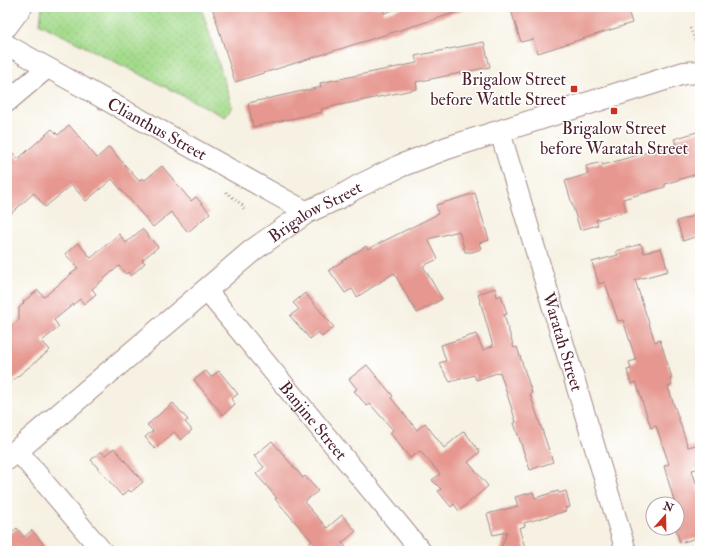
<svg xmlns="http://www.w3.org/2000/svg" width="707" height="558" font-family="'IM FELL Double Pica',serif">
<style>
.grass{fill:url(#grass-dots);stroke:#777d5c}
.building{fill:#e6978f}
.lines{fill:none;stroke-linecap:round;stroke-linejoin:round}
.minor-casing{stroke:#a08886;stroke-width:22}
.tertiary-casing{stroke:#a08886;stroke-width:24}
.path{stroke:#a08886;stroke-width:2.5;stroke-dasharray:1 3;stroke-linecap:butt}
.minor{stroke:#fff;stroke-width:20}
.tertiary{stroke:#fff;stroke-width:22}
.poi-dot{fill:#c8321e;stroke:#fff;stroke-width:1.5}
.labels{text-anchor:middle;dominant-baseline:central;stroke-width:3;stroke-linejoin:round;paint-order:stroke}
.poi-label{font-size:17px;fill:#4a1f2b;stroke:#fff;text-anchor:end}
.street-label{font-size:17px;fill:#4a1f2b;stroke:#fff}
</style>
<defs>
<pattern id="grass-dots" width="8" height="8" patternUnits="userSpaceOnUse"><rect width="8" height="8" fill="#a4db8c"/><path d="M2 2h.1M6 6h.1" fill="none" stroke="#8fbc79" stroke-width="1.8" stroke-linecap="round"/></pattern>
</defs>
<rect width="100%" height="100%" fill="#fff"/>
<filter id="ink" filterUnits="userSpaceOnUse"><feTurbulence type="fractalNoise" baseFrequency=".025" numOctaves="2"/><feDisplacementMap in="SourceGraphic" scale="8" xChannelSelector="R" yChannelSelector="G"/><feConvolveMatrix kernelMatrix="1 2 1 2 8 2 1 2 1" color-interpolation-filters="sRGB"/></filter>
<filter id="wash" filterUnits="userSpaceOnUse"><feTurbulence type="fractalNoise" baseFrequency=".012" numOctaves="4" result="noise"/><feDisplacementMap in="SourceGraphic" scale="16" xChannelSelector="R" yChannelSelector="G"/><feGaussianBlur stdDeviation="0.9" result="paint"/><feColorMatrix in="noise" values="0 0 0 0 0 0 0 0 0 0 0 0 0 0 0 0 0 1.4 0 .05"/><feComposite in="paint" operator="in"/></filter>
<g filter="url(#wash)">
<rect width="100%" height="100%" fill="#f6f1e2"/>
<!-- grass -->
<polygon class="grass" points="42,7 201,7 232,106 225,117 40,24"/>
<g id="blocks">
<!-- building -->
<g class="building">
<polygon points="212,7 384,7 384,13 404,7 464,7 464,10 235,82"/>
<polygon points="510,7 627,7 632,23 538,53 533,39 521,42"/>
<polygon points="484,42 490,67 416,82 417,89 321,109 322,112 253,127 248,103 321,87 320,83 417,63 415,56"/>
<polygon points="69,125 97,158 109,147 139,181 142,178 145,180 162,166 191,201 196,197 210,213 188,232 171,212 153,227 112,179 86,201 72,185 45,207 34,193 7,217 7,146 18,159 52,129 58,135"/>
<polygon points="700,131 700,173 665,184 665,187 623,199 626,211 596,220 598,225 580,230 565,181 588,174 586,166 602,162 603,165 676,144 674,139"/>
<polygon points="475,193 489,240 479,243 481,249 472,252 465,252 459,231 428,239 438,259 423,266 442,299 417,313 394,273 357,297 352,289 345,293 329,270 366,246 368,249 438,214 436,205"/>
<polygon points="700,214 700,235 683,241 677,221"/>
<polygon points="142,229 158,247 142,260 145,263 131,276 128,272 126,274 119,266 92,289 96,294 84,304 80,299 54,320 59,327 42,341 50,350 7,385 7,329 19,320 19,308 24,303 23,302 38,290 44,297 78,268 65,254 78,243 91,258 119,234 126,243"/>
<polygon points="641,244 644,253 661,248 668,271 635,280 655,342 660,340 672,378 670,379 672,385 668,387 688,447 700,444 700,468 692,470 700,496 700,537 680,543 676,529 680,527 678,521 680,520 677,509 677,504 675,504 664,466 669,464 656,426 651,428 636,382 631,384 627,370 631,369 629,362 636,360 623,320 618,321 605,282 599,284 592,262 618,255 616,251"/>
<polygon points="495,288 497,297 501,295 507,314 504,315 514,348 517,347 532,393 530,394 553,462 530,470 514,423 516,422 500,372 476,380 474,375 450,382 439,363 446,361 441,345 476,334 483,350 493,346 478,294"/>
<polygon points="305,293 334,327 322,337 318,332 310,339 290,316 299,309 293,303"/>
<polygon points="367,365 393,396 391,398 417,430 425,423 444,448 464,431 480,452 468,462 488,486 459,511 454,504 451,507 438,491 441,489 432,480 440,474 420,451 410,458 390,433 393,430 370,404 367,406 354,391 357,389 349,379"/>
<polygon points="206,371 211,377 219,371 238,394 231,399 235,404 223,415 194,380"/>
<polygon points="173,403 188,420 185,422 192,430 181,440 174,432 155,449 145,437 153,431 147,425"/>
<polygon points="272,441 303,478 305,476 318,491 304,502 327,528 342,515 356,531 342,543 349,551 299,551 312,541 275,499 277,498 256,474 264,467 254,456"/>
<polygon points="114,448 143,482 131,492 129,490 122,496 91,460 101,451 105,455"/>
<polygon points="558,491 559,493 566,491 570,507 565,508 566,511 524,523 525,526 519,528 526,551 500,551 507,532 493,535 487,514 518,506 515,497 533,492 535,498"/>
<polygon points="17,528 24,537 32,530 49,551 8,551 11,548 7,544 7,536"/>
</g>
</g>
</g>
<g filter="url(#ink)">
<use href="#blocks" fill-opacity="0" stroke="#a08886" stroke-width="1"/>
<g class="lines">
<defs>
<g id="minor">
<polyline points="7,27 22,7"/>
<path id="s1" d="M 7,45 L 307,212"/>
<polyline points="7,102 47,68"/>
<path id="s2" d="M 500,132 L 626,551"/>
<path id="s3" d="M 206,290 L 421,551"/>
<polyline points="17,450 102,551"/>
</g>
<g id="tertiary">
<path id="s4" d="M 7,459 L 253,250 L 307,212 L 340,197 L 357,187 L 400,166 L 447,148 L 684,73 L 700,72"/>
</g>
</defs>
<!-- minor casing -->
<use href="#minor" class="minor-casing"/>
<!-- tertiary casing -->
<use href="#tertiary" class="tertiary-casing"/>
<!-- path -->
<g class="path">
<polyline points="697,16 700,15"/>
<polyline points="690,28 699,51"/>
<polyline points="226,192 242,205 245,211"/>
</g>
<!-- minor -->
<use href="#minor" class="minor"/>
<!-- tertiary -->
<use href="#tertiary" class="tertiary"/>
</g>
</g>
<!-- markers -->
<g class="poi-dot">
<rect x="570" y="85" width="8" height="8" rx="2"/>
<rect x="610" y="107" width="8" height="8" rx="2"/>
</g>
<g class="labels">
<!-- poi labels -->
<g class="poi-label">
<text x="566" y="79">Brigalow Street<tspan x="566" dy="20">before Wattle Street</tspan></text>
<text x="614" y="128" text-anchor="middle">Brigalow Street<tspan x="614" dy="20">before Waratah Street</tspan></text>
</g>
<!-- street labels -->
<g class="street-label">
<text stroke="none"><textPath href="#s1" startOffset="172">Clianthus Street</textPath></text>
<text stroke="none"><textPath href="#s4" startOffset="396">Brigalow Street</textPath></text>
<text stroke="none"><textPath href="#s2" startOffset="219">Waratah Street</textPath></text>
<text stroke="none"><textPath href="#s3" startOffset="169">Banjine Street</textPath></text>
</g>
</g>
<!-- margin -->
<rect width="707" height="558" fill="none" stroke="#fff" stroke-width="24"/>
<!-- north arrow -->
<g transform="translate(665 516) rotate(20)"><circle r="19" fill="#ffffff" stroke="#b7a5aa"/>
<path d="M0-3L7 15L0 10L-7 15Z" fill="#c8321e"/>
<text y="-6" font-size="11" font-weight="bold" text-anchor="middle" fill="#4a1f2b">N</text>
</g>
</svg>
